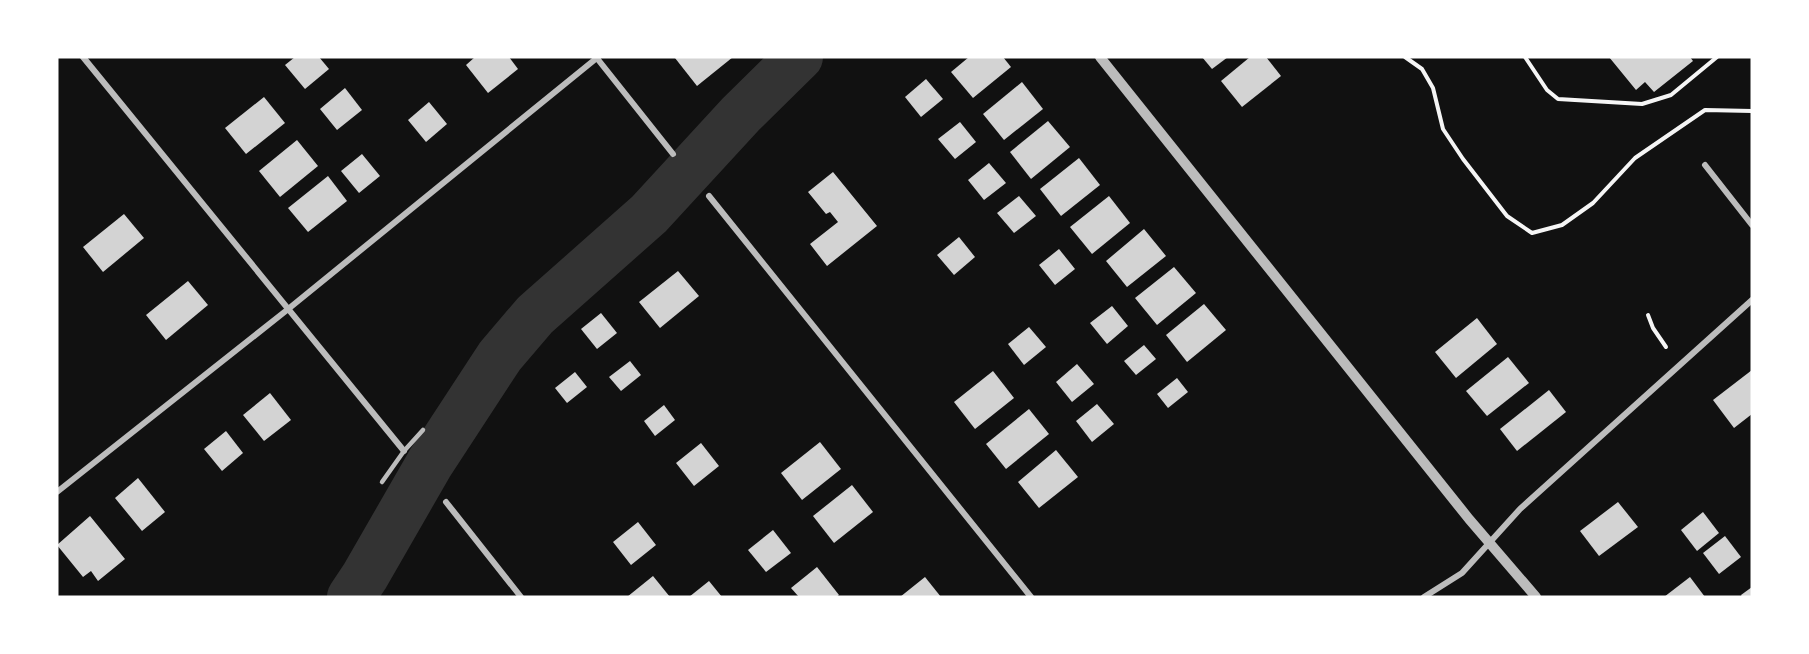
<svg xmlns="http://www.w3.org/2000/svg" width="1809" height="654" font-family="'PT Sans Narrow',sans-serif">
<style>
.lines{fill:none;stroke-linecap:round;stroke-linejoin:round}
.river{stroke:#333;stroke-width:48}
.building{fill:#d3d3d3}
.path{stroke:#f5f5f5;stroke-width:4}
.service{stroke:#bcbcbc;stroke-width:4.5}
.minor{stroke:#bcbcbc;stroke-width:6}
.tertiary{stroke:#bcbcbc;stroke-width:10}
</style>
<rect width="100%" height="100%" fill="#111"/>
<g class="lines">
<!-- river -->
<polyline class="river" points="351,597 365,576 430,463 500,356 535,315 649,214 741,114 799,57"/>
</g>
<!-- building -->
<g class="building">
<polygon points="295,57 319,57 329,69 305,89 285,65"/>
<polygon points="475,57 509,57 518,69 488,93 466,65"/>
<polygon points="676,57 733,57 697,86 675,58"/>
<polygon points="969,57 1003,57 1011,67 973,98 951,72"/>
<polygon points="1202,57 1228,57 1212,69"/>
<polygon points="1250,57 1266,57 1281,76 1242,107 1221,81"/>
<polygon points="1609,57 1690,57 1693,61 1654,92 1645,82 1636,90"/>
<polygon points="926,79 943,99 921,117 905,97"/>
<polygon points="1022,82 1043,109 1004,140 983,114"/>
<polygon points="345,88 362,110 337,130 320,109"/>
<polygon points="264,97 285,123 246,154 225,128"/>
<polygon points="429,102 447,124 426,142 408,120"/>
<polygon points="1048,121 1070,147 1031,179 1010,152"/>
<polygon points="960,122 976,142 955,159 938,139"/>
<polygon points="297,140 318,166 280,197 259,171"/>
<polygon points="362,154 380,176 359,193 341,171"/>
<polygon points="1079,158 1100,185 1061,216 1040,189"/>
<polygon points="989,163 1006,183 984,200 968,180"/>
<polygon points="833,172 877,226 827,266 810,244 838,222 830,212 826,214 808,192"/>
<polygon points="328,176 347,201 308,232 288,208"/>
<polygon points="1019,196 1036,216 1014,233 997,213"/>
<polygon points="1109,196 1130,223 1092,254 1070,227"/>
<polygon points="124,214 144,238 103,272 83,247"/>
<polygon points="1144,229 1166,256 1127,287 1106,261"/>
<polygon points="959,237 975,257 954,275 937,255"/>
<polygon points="1059,249 1075,269 1055,285 1039,265"/>
<polygon points="1174,267 1196,293 1157,325 1135,298"/>
<polygon points="678,271 699,296 660,328 639,302"/>
<polygon points="188,281 208,305 166,340 146,315"/>
<polygon points="1204,304 1226,330 1187,362 1166,335"/>
<polygon points="1112,306 1128,326 1107,344 1090,323"/>
<polygon points="601,313 617,333 597,349 581,329"/>
<polygon points="1477,318 1497,344 1456,378 1435,352"/>
<polygon points="1029,327 1046,347 1024,365 1008,344"/>
<polygon points="1144,345 1156,359 1136,375 1124,361"/>
<polygon points="1508,357 1529,383 1487,416 1466,391"/>
<polygon points="630,361 641,375 621,391 609,377"/>
<polygon points="1077,364 1094,384 1072,402 1056,382"/>
<polygon points="1752,370 1752,414 1734,428 1713,400"/>
<polygon points="993,371 1014,398 975,429 954,402"/>
<polygon points="575,372 587,387 567,403 555,388"/>
<polygon points="1177,378 1188,392 1168,408 1157,394"/>
<polygon points="1549,390 1566,412 1517,451 1500,429"/>
<polygon points="270,393 291,420 264,441 243,415"/>
<polygon points="1097,404 1114,424 1092,442 1076,421"/>
<polygon points="664,405 675,420 655,436 644,421"/>
<polygon points="1029,409 1049,434 1006,469 986,444"/>
<polygon points="226,431 243,453 222,471 204,449"/>
<polygon points="820,442 841,469 802,500 781,473"/>
<polygon points="701,443 719,466 694,486 676,463"/>
<polygon points="1056,450 1078,477 1039,508 1018,482"/>
<polygon points="138,478 165,512 142,531 115,498"/>
<polygon points="852,485 873,512 834,543 813,516"/>
<polygon points="1618,502 1638,527 1599,556 1580,531"/>
<polygon points="1703,512 1719,533 1697,551 1681,530"/>
<polygon points="90,516 125,559 98,581 91,571 83,577 57,545"/>
<polygon points="638,522 656,545 631,565 613,542"/>
<polygon points="773,530 791,553 766,572 748,550"/>
<polygon points="1725,536 1741,557 1719,574 1703,553"/>
<polygon points="817,567 839,595 836,597 799,597 791,588"/>
<polygon points="653,576 670,597 627,597"/>
<polygon points="925,577 941,597 900,597"/>
<polygon points="1690,577 1705,597 1664,597"/>
<polygon points="709,581 722,597 689,597"/>
<polygon points="1752,587 1752,597 1742,597 1741,595"/>
</g>
<g class="lines">
<!-- path -->
<g class="path">
<polyline points="1405,57 1422,69 1433,88 1443,129 1463,159 1507,216 1532,233 1562,225 1593,203 1635,158 1705,110 1752,111"/>
<polyline points="1525,57 1547,90 1558,99 1642,104 1671,95 1717,57"/>
<polyline points="1648,315 1653,328 1666,347"/>
</g>
<!-- service -->
<polyline class="service" points="382,482 404,451 423,430"/>
<!-- minor -->
<g class="minor">
<polyline points="83,57 404,451"/>
<polyline points="596,57 673,154"/>
<polyline points="1705,165 1752,225"/>
<polyline points="709,196 1031,597"/>
<polyline points="57,492 287,310 598,57"/>
<polyline points="446,502 521,597"/>
<polyline points="1424,597 1462,573 1520,509 1752,300"/>
</g>
<!-- tertiary -->
<polyline class="tertiary" points="1100,57 1469,519 1536,597"/>
</g>
<!-- border -->
<rect width="1809" height="654" fill="none" stroke="#ffffff" stroke-width="117"/>
</svg>
